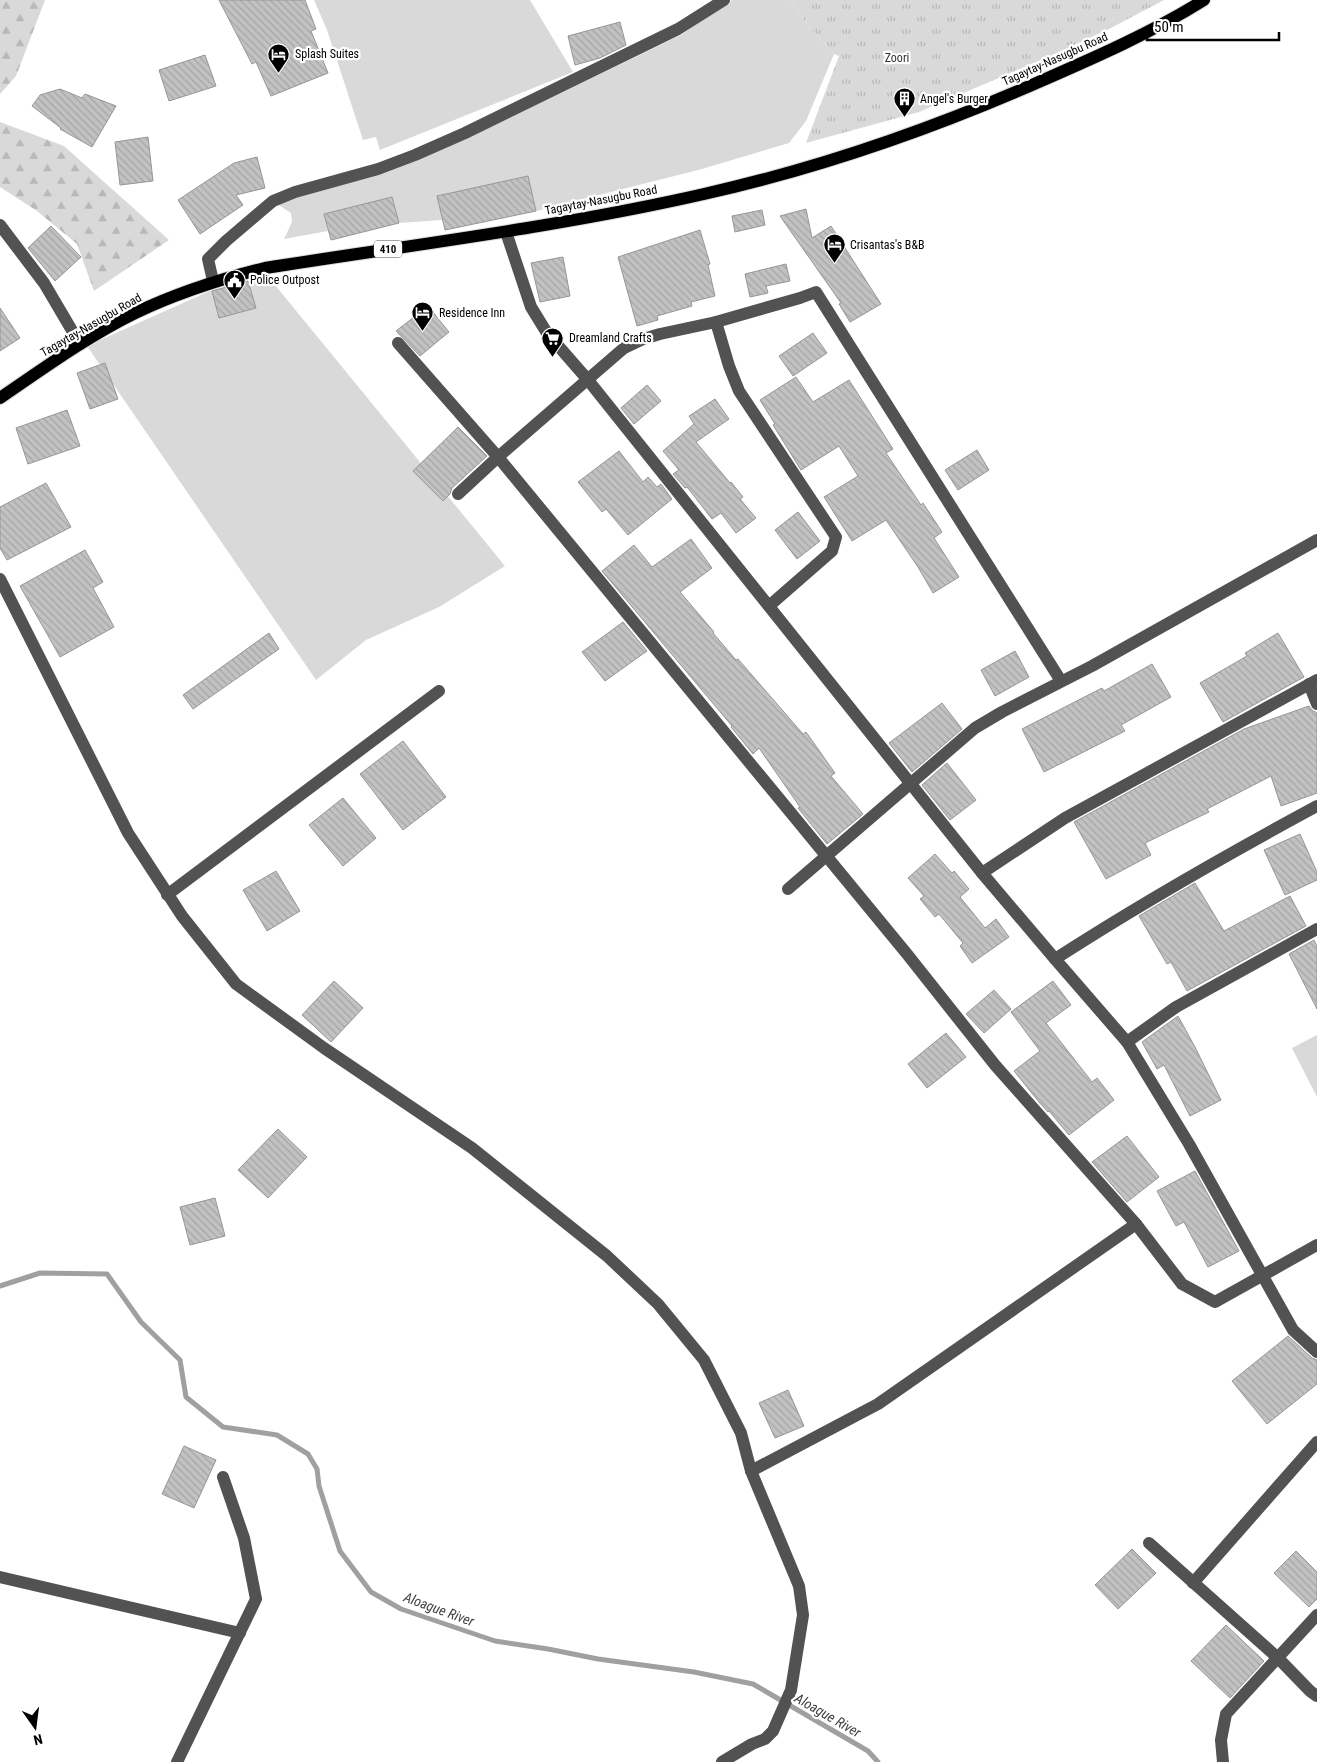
<svg xmlns="http://www.w3.org/2000/svg" width="1317" height="1762" font-family="'Roboto Condensed',sans-serif">
<style>
.grass{fill:#d9d9d9}
.forest{fill:url(#forest-firs)}
.park{fill:url(#park-tufts)}
.lines{fill:none;stroke-linecap:round;stroke-linejoin:round}
.stream{stroke:#a0a0a0;stroke-width:5}
.building{fill:url(#building-back-hatch);stroke:#969696}
.major-casing{stroke:#dbdbdb;stroke-width:14}
.minor{stroke:#525252;stroke-width:12}
.major{stroke:#000;stroke-width:12}
.labels{text-anchor:middle;dominant-baseline:central;stroke-width:4.5;stroke-linejoin:round;paint-order:stroke}
.shield{fill:#fff;stroke:#4c4c4c;stroke-width:1}
.shield-label{font-size:11px;font-weight:bold;fill:#000}
.poi-label{font-size:12px;fill:#000;stroke:#fff;text-anchor:start}
.park-label{font-size:12px;fill:#303030;stroke:#fff}
.street-label{font-size:12px;fill:#000;stroke:#fff}
.water-label{font-size:14px;font-style:italic;fill:#414141;stroke:#fff}
</style>
<defs>
<pattern id="forest-firs" width="22" height="20" patternUnits="userSpaceOnUse" patternTransform="scale(1.25)"><rect width="22" height="20" fill="#d9d9d9"/><path d="M5 1l3.5 6h-7zM16 11l3.5 6h-7z" fill="#b8b8b8"/></pattern>
<pattern id="park-tufts" width="24" height="20" patternUnits="userSpaceOnUse" patternTransform="scale(1.25)"><rect width="24" height="20" fill="#d9d9d9"/><path d="M3 7l-1-3M5 7V3M7 7l1-3M15 17l-1-3M17 17v-4M19 17l1-3" fill="none" stroke="#b8b8b8"/></pattern>
<pattern id="building-back-hatch" width="6" height="6" patternUnits="userSpaceOnUse" patternTransform="scale(1.25)"><rect width="6" height="6" fill="#c2c2c2"/><path d="M-1 5l2 2M0 0l6 6M5-1l2 2" fill="none" stroke="#a5a5a5"/></pattern>
</defs>
<rect width="100%" height="100%" fill="#fff"/>
<!-- grass -->
<g class="grass">
<polygon points="314,0 530,0 573,72 380,150 376,137 363,140 327,30"/>
<polygon points="732,0 790,0 809,27 834,54 806,121 789,143 702,169 536,211 528,176 438,196 442,220 399,223 392,197 325,214 328,231 284,239 292,222 291,213 277,204 470,137 681,35"/>
<polygon points="248,281 275,285 505,566 439,607 366,640 316,680 87,346 212,290 220,318 256,308"/>
<polygon points="1317,1035 1317,1097 1292,1048"/>
</g>
<!-- forest -->
<g class="forest">
<polygon points="0,0 45,0 16,76 0,94"/>
<polygon points="0,122 64,146 169,240 94,291 77,244 37,211 0,187"/>
</g>
<!-- park -->
<polygon class="park" points="790,0 1164,0 1109,29 1050,56 919,112 806,143 839,56 834,54 809,27"/>
<g class="lines">
<!-- stream -->
<polyline class="stream" points="0,1286 40,1273 107,1274 141,1322 180,1360 186,1397 223,1427 277,1435 308,1454 317,1469 319,1486 340,1551 371,1592 401,1609 495,1641 548,1649 598,1659 694,1672 753,1684 868,1751 878,1762"/>
</g>
<!-- building -->
<g class="building">
<polygon points="219,0 305,0 316,29 311,31 328,73 271,96 256,62 252,64"/>
<polygon points="620,22 626,45 600,58 575,65 568,36"/>
<polygon points="205,55 216,86 169,101 159,70"/>
<polygon points="60,89 82,98 85,94 116,106 92,147 60,129 61,128 32,106 40,95"/>
<polygon points="148,137 153,181 120,185 115,142"/>
<polygon points="257,157 265,188 236,195 243,205 200,234 178,200 234,163"/>
<polygon points="528,176 536,211 445,230 437,196"/>
<polygon points="392,197 399,223 331,240 324,214"/>
<polygon points="806,209 812,238 831,226 881,304 850,322 839,304 841,303 780,216"/>
<polygon points="762,210 765,225 735,232 732,216"/>
<polygon points="51,226 81,257 55,281 28,248"/>
<polygon points="700,230 710,264 708,265 715,296 691,302 692,306 657,316 658,320 637,326 618,257"/>
<polygon points="563,257 570,296 540,302 531,263"/>
<polygon points="786,264 790,281 766,286 768,293 750,297 745,274"/>
<polygon points="248,281 256,308 219,318 212,291"/>
<polygon points="428,306 449,332 420,356 396,331"/>
<polygon points="0,308 20,338 0,351"/>
<polygon points="813,333 827,353 793,376 779,356"/>
<polygon points="105,363 118,399 90,409 77,373"/>
<polygon points="796,377 813,402 849,380 893,449 886,453 921,505 923,503 942,532 934,538 959,577 933,593 918,567 886,520 852,541 824,497 858,476 839,446 801,470 773,425 775,424 760,400"/>
<polygon points="647,385 661,401 634,424 621,408"/>
<polygon points="715,399 729,419 696,442 730,483 731,482 743,497 740,499 756,518 736,533 721,513 712,519 687,487 685,488 673,474 679,470 663,451 694,424 689,416"/>
<polygon points="67,410 80,446 28,464 16,428"/>
<polygon points="458,427 487,456 452,488 450,494 443,501 413,471"/>
<polygon points="977,450 989,470 958,490 945,470"/>
<polygon points="619,451 643,482 648,477 657,487 661,484 672,499 628,535 606,509 602,512 578,482"/>
<polygon points="46,483 71,527 7,560 0,548 0,507"/>
<polygon points="798,512 820,541 797,559 775,530"/>
<polygon points="691,539 712,568 680,592 714,632 713,633 736,660 738,659 803,734 806,732 835,773 831,776 863,814 827,844 798,808 800,807 759,748 753,754 731,727 732,726 602,571 634,545 652,567"/>
<polygon points="85,550 103,582 93,588 114,627 60,657 20,586"/>
<polygon points="623,622 647,651 605,681 582,652"/>
<polygon points="269,633 279,649 193,709 183,695"/>
<polygon points="1278,633 1304,677 1223,722 1200,683 1247,656 1245,653"/>
<polygon points="1015,651 1029,677 995,696 981,670"/>
<polygon points="1152,664 1171,697 1121,725 1125,731 1044,772 1022,729 1102,688 1104,691"/>
<polygon points="942,703 962,729 912,772 889,743"/>
<polygon points="1309,706 1312,710 1317,713 1317,793 1281,806 1271,776 1207,809 1209,812 1145,843 1151,855 1106,879 1074,822 1244,729"/>
<polygon points="403,741 446,797 403,830 360,774"/>
<polygon points="947,763 976,800 950,820 922,785"/>
<polygon points="343,798 376,838 343,866 309,825"/>
<polygon points="1300,834 1317,872 1317,880 1285,895 1264,850"/>
<polygon points="935,854 952,873 954,871 969,889 960,897 985,928 996,919 1009,937 972,963 960,946 963,943 939,914 935,917 920,899 924,896 908,878"/>
<polygon points="276,871 300,911 267,931 243,890"/>
<polygon points="1195,883 1224,931 1290,896 1306,926 1187,991 1171,962 1167,964 1139,916"/>
<polygon points="1314,940 1317,946 1317,1009 1289,954"/>
<polygon points="334,981 363,1008 331,1042 302,1015"/>
<polygon points="1053,981 1071,1005 1046,1023 1092,1082 1097,1078 1114,1100 1069,1135 1049,1111 1048,1112 1039,1102 1014,1071 1040,1051 1011,1012"/>
<polygon points="994,990 1011,1009 984,1033 966,1014"/>
<polygon points="1178,1016 1195,1047 1221,1100 1190,1116 1164,1065 1157,1069 1142,1042"/>
<polygon points="946,1033 966,1057 927,1088 908,1064"/>
<polygon points="278,1129 307,1157 268,1198 238,1170"/>
<polygon points="1127,1136 1159,1177 1127,1202 1092,1162"/>
<polygon points="1195,1171 1239,1251 1208,1267 1184,1222 1176,1226 1157,1191"/>
<polygon points="215,1198 225,1236 190,1245 180,1207"/>
<polygon points="1288,1336 1312,1358 1317,1360 1317,1384 1267,1424 1232,1381"/>
<polygon points="788,1390 804,1426 775,1438 759,1403"/>
<polygon points="184,1446 216,1460 194,1508 162,1494"/>
<polygon points="1132,1549 1156,1573 1118,1609 1095,1585"/>
<polygon points="1296,1551 1317,1572 1317,1599 1309,1607 1274,1573"/>
<polygon points="1226,1625 1264,1661 1230,1698 1191,1661"/>
</g>
<g class="lines">
<defs>
<path id="major" d="M 0,398 C 44,368 88,336 135,313 C 177,293 220,279 265,268 C 411,245 559,227 704,194 C 820,168 932,129 1041,81 C 1096,57 1153,32 1204,0"/>
</defs>
<!-- major casing -->
<use href="#major" class="major-casing"/>
<!-- minor -->
<g class="minor">
<polyline points="0,225 44,283 80,344"/>
<polyline points="506,232 531,307 547,333 588,380 982,873 1055,959 1127,1042 1189,1144 1293,1330 1317,1352"/>
<polyline points="213,281 208,259 226,241 273,201 295,192 378,169 415,155 465,133 678,29 724,0"/>
<polyline points="716,322 729,366 739,391 836,537 832,551 769,606"/>
<polyline points="398,343 498,457 907,954 995,1065 1136,1224 1182,1284 1215,1302 1317,1245"/>
<polyline points="458,494 498,457 624,348 643,339 660,334 716,322 800,298 816,292 1061,681"/>
<polyline points="0,579 128,833 182,916 236,984 324,1048 472,1148 607,1256 658,1304 704,1360 741,1433 751,1471 799,1586 803,1615 791,1690 773,1731 765,1739 752,1744 722,1762"/>
<polyline points="1309,684 1317,704"/>
<polyline points="982,873 1065,818 1317,680"/>
<polyline points="788,889 975,728 1002,712 1092,666 1317,540"/>
<polyline points="167,895 439,691"/>
<path d="M 1055,959 C 1140,904 1228,854 1317,806"/>
<polyline points="1127,1042 1176,1007 1317,929"/>
<polyline points="751,1471 878,1404 1136,1224"/>
<polyline points="1149,1543 1278,1658 1310,1691 1317,1696"/>
<polyline points="0,1577 240,1633"/>
<polyline points="1193,1583 1317,1442"/>
<polyline points="177,1762 256,1599 244,1538 223,1477"/>
<polyline points="1223,1762 1221,1740 1226,1714 1317,1615"/>
</g>
<!-- major -->
<use href="#major" class="major"/>
</g>
<!-- icons -->
<defs>
<symbol id="hotel-pin" viewBox="-11 -11 22 30"><path d="M0 17L-7.5 6A9.5 9.5 0 1 1 7.5 6Z" fill="#000" stroke="#fff"/><path d="M-6-4.5h1.5V1H6V5H4.5V3h-9V5H-6ZM-4 0a1.8 1.8 0 1 1 3.6 0ZM.5 0V-2.5h3Q6-2.5 6 0Z" fill="#fff"/></symbol>
<symbol id="building-pin" viewBox="-11 -11 22 30"><path d="M0 17L-7.5 6A9.5 9.5 0 1 1 7.5 6Z" fill="#000" stroke="#fff"/><path d="M-4-6H4V6H1V3H-1V6H-4ZM-2.5-4.3h1.7v1.8h-1.7ZM.8-4.3h1.7v1.8H.8ZM-2.5-1h1.7V.8h-1.7ZM.8-1h1.7V.8H.8Z" fill="#fff"/></symbol>
<symbol id="civic-pin" viewBox="-11 -11 22 30"><path d="M0 17L-7.5 6A9.5 9.5 0 1 1 7.5 6Z" fill="#000" stroke="#fff"/><path d="M-.6-6.5H3V-4.5H.6V-3L4-1V1h2V6H-6V1h2V-1L-.6-3ZM-1.2 2.5V6h2.4V2.5Z" fill="#fff"/></symbol>
<symbol id="supermarket-pin" viewBox="-11 -11 22 30"><path d="M0 17L-7.5 6A9.5 9.5 0 1 1 7.5 6Z" fill="#000" stroke="#fff"/><path d="M-6-5.5h2.5l.6 2H6L4.5 2H-2.5L-4.4-4H-6ZM-1.5 3.2a1.3 1.3 0 1 0 .1 0ZM3 3.2a1.3 1.3 0 1 0 .1 0Z" fill="#fff"/></symbol>
</defs>
<g fill-rule="evenodd">
<use href="#hotel-pin" x="266" y="42" width="25" height="34"/>
<use href="#building-pin" x="892" y="86" width="25" height="34"/>
<use href="#hotel-pin" x="822" y="232" width="25" height="34"/>
<use href="#civic-pin" x="222" y="268" width="25" height="34"/>
<use href="#hotel-pin" x="410" y="300" width="25" height="34"/>
<use href="#supermarket-pin" x="540" y="326" width="25" height="34"/>
</g>
<g class="labels">
<!-- shield labels -->
<rect class="shield" x="374" y="240.5" width="28" height="17" rx="4"/>
<g class="shield-label">
<text x="388" y="249">410</text>
</g>
<!-- poi labels -->
<g class="poi-label">
<text x="295" y="54">Splash Suites</text>
<text x="920" y="99">Angel's Burger</text>
<text x="850" y="245">Crisantas's B&amp;B</text>
<text x="250" y="280">Police Outpost</text>
<text x="439" y="313">Residence Inn</text>
<text x="569" y="338">Dreamland Crafts</text>
</g>
<!-- park labels -->
<g class="park-label">
<text x="897" y="58">Zoori</text>
</g>
<!-- street labels -->
<g class="street-label">
<text transform="translate(1055 59) rotate(-24)">Tagaytay-Nasugbu Road</text>
<text transform="translate(601 200) rotate(-11)">Tagaytay-Nasugbu Road</text>
<text transform="translate(91 325) rotate(-30)">Tagaytay-Nasugbu Road</text>
</g>
<!-- water labels -->
<g class="water-label">
<text transform="translate(439 1609) rotate(20)">Aloague River</text>
<text transform="translate(828 1715) rotate(30)">Aloague River</text>
</g>
</g>
<!-- north arrow -->
<g transform="translate(35 1727) rotate(166)" stroke="#ffffff" stroke-width="4" paint-order="stroke">
<path d="M0-4L9 19L0 12L-9 19Z" fill="#000000"/>
<text y="-8" font-size="14" font-weight="bold" text-anchor="middle" fill="#000000">N</text>
</g>
<!-- scale -->
<path d="M1147 32v8h132v-8" fill="none" stroke="#000000" stroke-width="2.5"/>
<text x="1154" y="32" font-size="15" fill="#000000" stroke="#ffffff" stroke-width="4" paint-order="stroke">50 m</text>
</svg>
